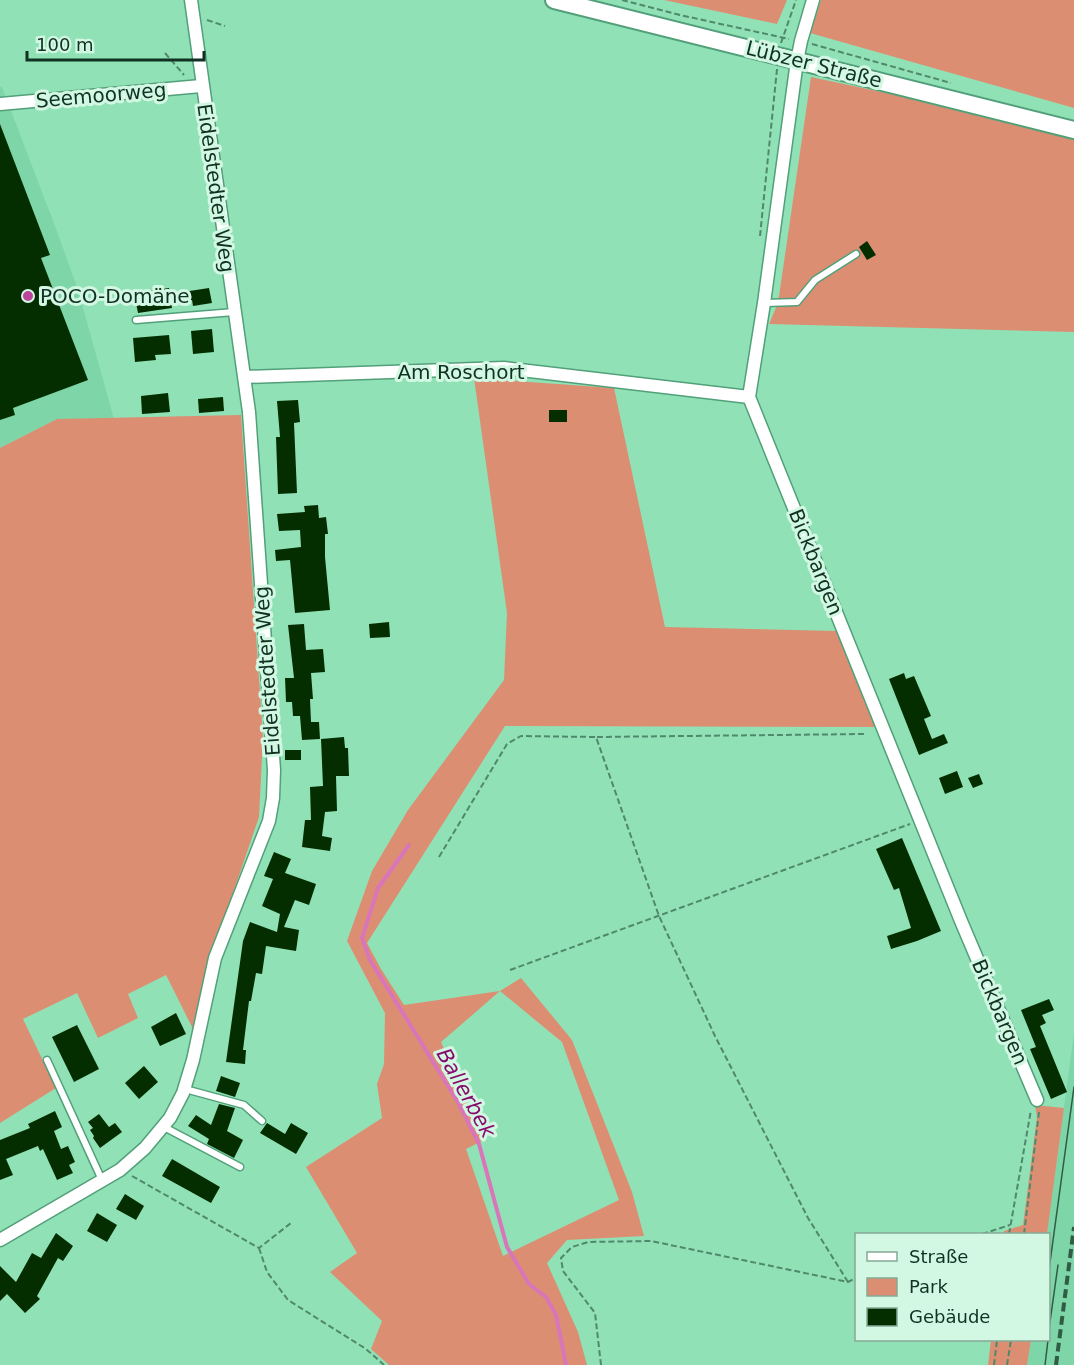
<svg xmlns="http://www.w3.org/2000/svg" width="1074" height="1365" font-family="'DejaVu Sans',sans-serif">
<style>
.built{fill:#7ed5a8}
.green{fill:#dc8e72;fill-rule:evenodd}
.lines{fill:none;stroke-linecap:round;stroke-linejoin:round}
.stream{stroke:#d975b9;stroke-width:4}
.building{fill:#042e00}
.lane-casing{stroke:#51a079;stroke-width:9}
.street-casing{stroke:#51a079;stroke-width:15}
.secondary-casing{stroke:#51a079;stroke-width:20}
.path{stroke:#50886b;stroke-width:2;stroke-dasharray:6 3;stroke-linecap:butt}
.lane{stroke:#fff;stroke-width:6}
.street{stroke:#fff;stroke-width:12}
.secondary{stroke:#fff;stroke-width:16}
.tram{stroke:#305c46;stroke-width:1.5}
.rail{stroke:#305c46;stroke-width:4;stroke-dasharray:9 4.5;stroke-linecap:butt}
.poi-dot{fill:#bc459b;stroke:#d2f8e3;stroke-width:2}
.labels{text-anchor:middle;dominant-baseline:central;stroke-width:6;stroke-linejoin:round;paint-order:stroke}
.street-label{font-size:20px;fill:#113222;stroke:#d2f8e3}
.poi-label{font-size:20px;fill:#113222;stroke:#d2f8e3;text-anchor:start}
.water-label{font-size:21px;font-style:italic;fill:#880b6c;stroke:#d2f8e3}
</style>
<rect width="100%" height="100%" fill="#91e1b7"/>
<!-- built -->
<g class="built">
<polygon points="0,87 2,87 58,234 78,290 114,419 57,419 0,448"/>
<polygon points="1074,1033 1074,1365 1027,1365 1031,1340 1048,1340 1047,1234"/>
</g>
<!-- green -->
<g class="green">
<polygon points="664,0 787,0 777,24"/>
<polygon points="821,0 1074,0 1074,108 810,33"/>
<polygon points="811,77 971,111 1074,138 1074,332 769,324 778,303"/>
<path d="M 474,378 L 614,388 L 665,627 L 836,631 L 875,727 L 505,726 L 367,943 L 381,969 L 404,1005 L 500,991 L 521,978 L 572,1040 L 632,1192 L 644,1236 L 567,1240 L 547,1263 L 578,1332 L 587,1365 L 389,1365 L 371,1349 L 382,1321 L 330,1272 L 357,1253 L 306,1167 L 382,1118 L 377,1084 L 384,1064 L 385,1013 L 347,941 L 372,871 L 408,810 L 504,680 L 507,613 ZM 500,991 L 562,1042 L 619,1200 L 503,1256 L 466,1149 L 484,1140 L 441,1042 Z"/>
<polygon points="241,415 263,737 259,817 205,975 193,1029 166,975 128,994 138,1018 98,1038 77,993 23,1019 56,1088 0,1123 0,448 57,419"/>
<polygon points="1035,1105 1064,1108 1047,1234 1004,1234 1004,1231 1023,1225 1037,1117"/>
<polygon points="991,1340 1031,1340 1027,1365 988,1365"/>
</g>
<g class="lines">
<!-- stream -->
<polyline class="stream" points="409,845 378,888 362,938 370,960 458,1102 479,1144 507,1247 529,1284 546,1297 556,1315 566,1365"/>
</g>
<!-- building -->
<g class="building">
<polygon points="0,124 50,255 41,258 88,380 13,408 15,415 0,420"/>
<polygon points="867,241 876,255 867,260 859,247"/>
<polygon points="169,288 170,294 209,288 212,303 193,306 192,300 171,303 172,308 138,313 134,293"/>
<polygon points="212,329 214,352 193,354 191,331"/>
<polygon points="169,335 171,354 155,355 156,360 135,362 133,338"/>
<polygon points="168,393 170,412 142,414 141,396"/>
<polygon points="223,397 224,411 199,413 198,399"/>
<polygon points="298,400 300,422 294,423 297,493 278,494 276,437 280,437 277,401"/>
<rect x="549" y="410" width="18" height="12"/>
<polygon points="318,505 319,518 326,517 328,534 325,534 325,557 330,610 295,613 290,560 276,561 275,550 301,547 300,530 279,531 277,514 305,512 304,506"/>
<polygon points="389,622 390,637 370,638 369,624"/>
<polygon points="304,624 306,650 323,649 325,672 311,673 313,699 310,699 311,722 319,722 320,739 302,740 300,716 293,716 292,702 286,702 285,678 294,678 288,625"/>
<polygon points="904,673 906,679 914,676 931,716 924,719 932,739 944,734 948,743 919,755 889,679"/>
<polygon points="344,737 345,748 348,748 349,776 336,776 337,811 325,812 322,836 332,838 330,851 302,847 305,820 311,820 310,787 323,786 321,739"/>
<rect x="285" y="750" width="16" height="10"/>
<polygon points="957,771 963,787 945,794 939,778"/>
<polygon points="979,774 983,784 973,788 968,778"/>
<polygon points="902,838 941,931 917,941 891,949 887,936 911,928 899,888 894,890 876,849"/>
<polygon points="274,852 291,859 285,873 316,884 309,905 295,900 284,927 299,930 296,951 266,946 262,974 256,973 251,1001 249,1001 243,1050 246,1050 245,1064 226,1062 243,941 250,922 277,932 280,914 262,906 273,879 264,876"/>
<polygon points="1049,999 1054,1010 1042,1015 1046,1023 1040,1026 1067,1092 1051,1099 1030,1049 1036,1047 1021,1010"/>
<polygon points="176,1013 186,1034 160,1046 151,1027"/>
<polygon points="77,1025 99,1069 74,1082 52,1037"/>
<polygon points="144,1066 158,1082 139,1099 125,1083"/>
<polygon points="221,1076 240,1083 235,1097 216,1091"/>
<polygon points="219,1104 235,1108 227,1131 243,1140 234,1158 207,1144 209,1139 188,1126 196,1115 211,1125"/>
<polygon points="55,1111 62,1127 54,1131 61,1149 68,1146 75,1162 69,1165 73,1173 57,1180 43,1149 40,1151 38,1146 6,1159 13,1175 0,1180 0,1140 30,1128 28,1124"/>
<polygon points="99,1114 109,1127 115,1123 122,1132 100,1148 93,1138 94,1136 90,1130 93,1128 88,1122"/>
<polygon points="267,1123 285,1134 291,1123 308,1133 296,1154 260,1133"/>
<polygon points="172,1159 220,1187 211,1203 162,1176"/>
<polygon points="125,1194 144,1206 136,1220 116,1209"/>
<polygon points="97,1213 117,1225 107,1242 87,1231"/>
<polygon points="56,1233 73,1246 63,1261 58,1258 37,1296 40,1299 25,1313 7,1294 0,1301 0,1266 16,1282 32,1253 41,1258"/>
</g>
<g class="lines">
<defs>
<g id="lane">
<polyline points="765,303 797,302 815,280 856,254"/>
<polyline points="136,320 234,312"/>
<polyline points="47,1060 102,1180"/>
<polyline points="185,1089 244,1105 262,1121"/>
<polyline points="164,1127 240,1167"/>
</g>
<g id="street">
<polyline points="813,0 801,41 797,61 764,303 749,397 961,921 1037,1100"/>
<polyline points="0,104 201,86"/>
<polyline points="245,377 504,368 749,397"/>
<polyline points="0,1240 120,1170 145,1148 170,1118 183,1093 193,1060 215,958 269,821 273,798 274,770 249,412 191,0"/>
</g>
<polyline id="secondary" points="554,0 1074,130"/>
</defs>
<!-- lane casing -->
<use href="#lane" class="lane-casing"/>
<!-- street casing -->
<use href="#street" class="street-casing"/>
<!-- secondary casing -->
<use href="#secondary" class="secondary-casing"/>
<!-- path -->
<g class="path">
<polyline points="622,0 680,15 789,39"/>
<polyline points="207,20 225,26"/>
<polyline points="781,43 796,0"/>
<polyline points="812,44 951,83"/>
<polyline points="165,53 184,75"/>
<polyline points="760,236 777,69"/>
<polyline points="439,857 507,744 521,736 596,737"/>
<polyline points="510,970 910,824"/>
<polyline points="132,1176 259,1248 291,1223"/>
<polyline points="982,1234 1010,1225"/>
<polyline points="1009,1234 1031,1110"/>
<polyline points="1024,1234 1039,1112"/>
<polyline points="259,1248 267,1272 288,1300 366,1349 384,1365"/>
<polyline points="848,1282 808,1218 715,1036 659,916 596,737 866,734"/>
<polyline points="601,1365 595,1313 563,1271 561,1258 572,1247 588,1242 651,1241 848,1282 856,1278"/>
<polyline points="994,1365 997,1340"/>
<polyline points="1007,1365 1011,1340"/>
</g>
<!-- lane -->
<use href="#lane" class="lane"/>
<!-- street -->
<use href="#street" class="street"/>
<!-- secondary -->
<use href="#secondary" class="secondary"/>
<!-- tram -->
<g class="tram">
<polyline points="1048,1277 1074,1087"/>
<polyline points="1048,1336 1058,1265"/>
<polyline points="1045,1365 1048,1340"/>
</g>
<!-- rail -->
<polyline class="rail" points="1056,1365 1074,1227"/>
</g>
<!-- markers -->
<circle class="poi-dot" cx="28" cy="296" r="6"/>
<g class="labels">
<!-- street labels -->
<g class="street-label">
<text transform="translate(814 64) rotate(14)">Lübzer Straße</text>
<text transform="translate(101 95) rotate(-5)">Seemoorweg</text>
<text transform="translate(216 188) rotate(82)">Eidelstedter Weg</text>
<text x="461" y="372">Am Roschort</text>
<text transform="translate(816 562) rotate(68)">Bickbargen</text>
<text transform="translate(267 671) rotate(-94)">Eidelstedter Weg</text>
<text transform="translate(1000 1012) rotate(67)">Bickbargen</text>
</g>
<!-- poi labels -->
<g class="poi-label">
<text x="40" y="296">POCO-Domäne</text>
</g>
<!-- water labels -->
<g class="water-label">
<text transform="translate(466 1093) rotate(61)">Ballerbek</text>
</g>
</g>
<!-- legend -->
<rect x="855" y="1233" width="195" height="108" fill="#d2f8e3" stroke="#85a996" stroke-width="1.5"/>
<rect x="867" y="1252" width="30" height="9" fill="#ffffff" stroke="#85a996" stroke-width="1.5"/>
<text x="909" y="1263" font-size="18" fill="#113222">Straße</text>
<rect x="867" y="1278" width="30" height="18" fill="#dc8e72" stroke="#85a996" stroke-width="1.5"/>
<text x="909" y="1293" font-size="18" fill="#113222">Park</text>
<rect x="867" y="1308" width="30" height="18" fill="#042e00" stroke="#85a996" stroke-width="1.5"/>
<text x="909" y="1323" font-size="18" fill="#113222">Gebäude</text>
<!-- scale -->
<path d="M27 51v9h177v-9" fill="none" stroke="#113222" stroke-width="3"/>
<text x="36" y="51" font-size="18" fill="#113222" stroke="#d2f8e3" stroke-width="4.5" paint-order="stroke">100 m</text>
</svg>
